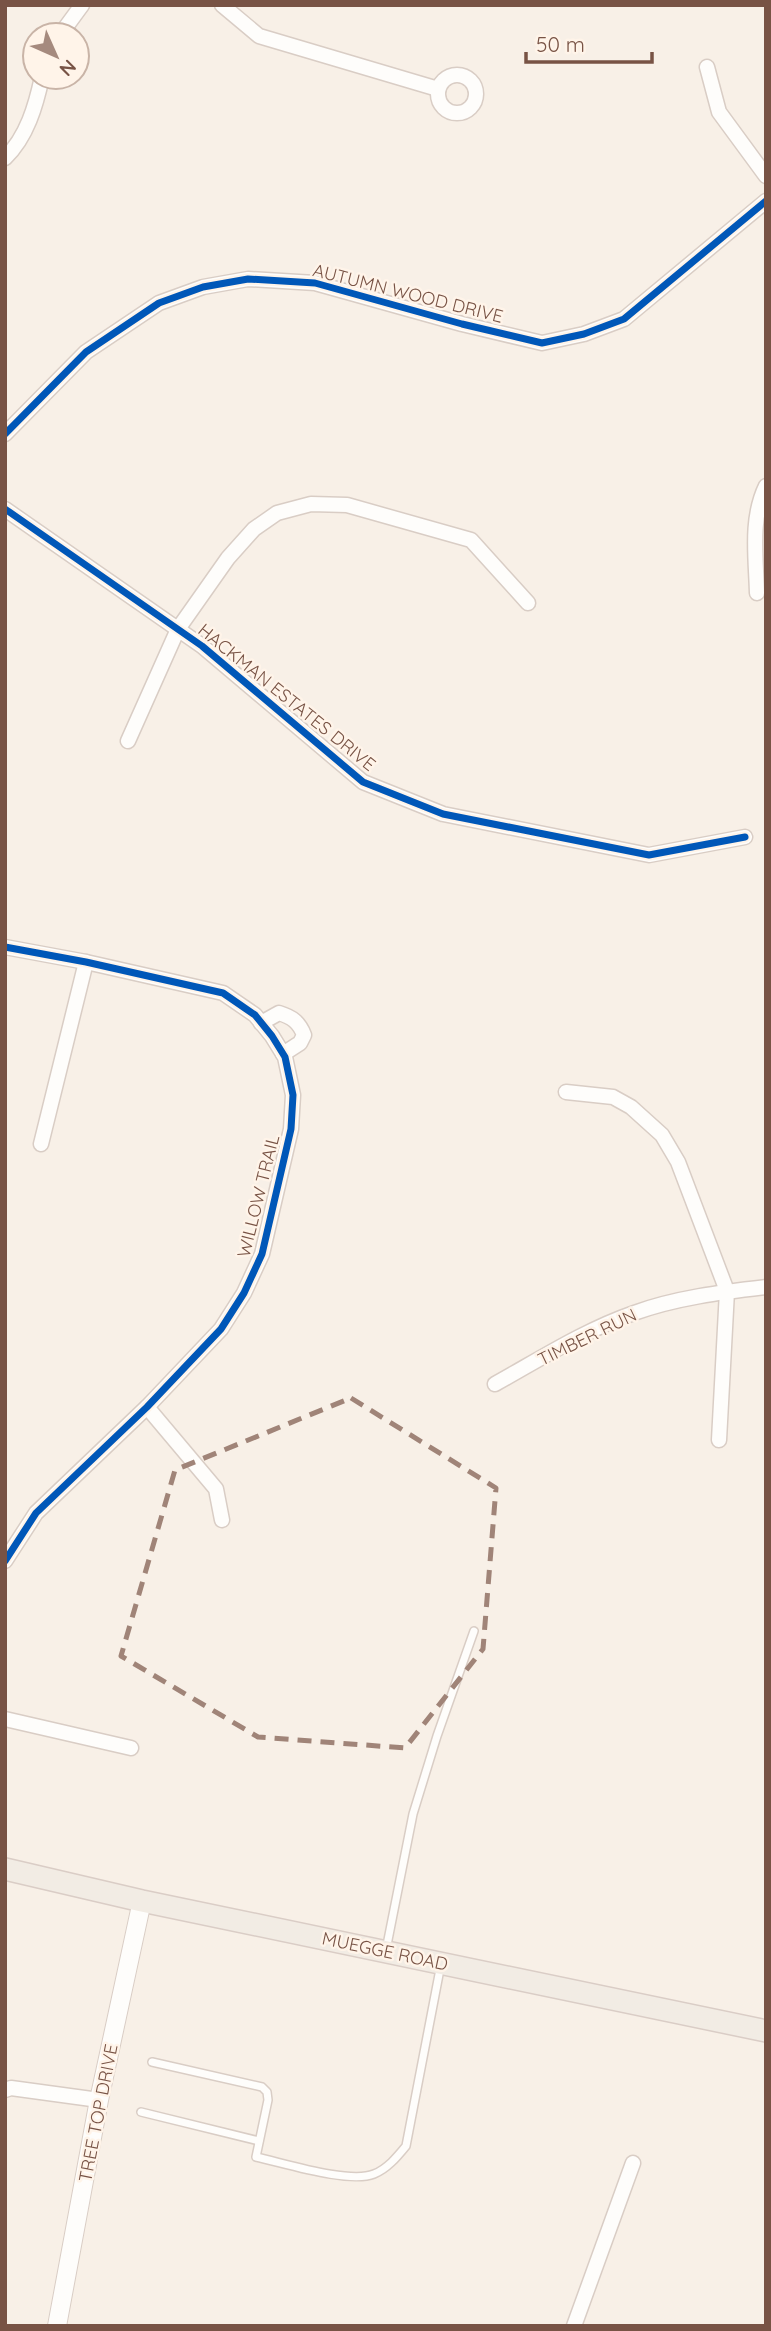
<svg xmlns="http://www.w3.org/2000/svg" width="771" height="2331" font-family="Quicksand,sans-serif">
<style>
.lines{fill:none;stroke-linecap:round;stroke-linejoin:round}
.service-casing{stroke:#d9cdc5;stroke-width:10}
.minor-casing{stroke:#d9cdc5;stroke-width:17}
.tertiary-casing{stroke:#d9cdc5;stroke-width:20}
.primary-casing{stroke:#dacdc6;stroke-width:24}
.service{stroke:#fefdfb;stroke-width:7}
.minor{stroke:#fefdfb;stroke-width:14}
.tertiary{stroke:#fefdfb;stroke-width:18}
.primary{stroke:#f2ece4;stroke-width:21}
.cycleway-casing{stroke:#fff4e9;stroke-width:11}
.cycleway{stroke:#0057b8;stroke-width:7}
.marked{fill:none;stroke:#a08478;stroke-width:5;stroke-dasharray:14 9;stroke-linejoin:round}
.labels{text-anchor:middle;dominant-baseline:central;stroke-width:5;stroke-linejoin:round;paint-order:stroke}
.street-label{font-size:18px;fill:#785345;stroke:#fff4e9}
</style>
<rect width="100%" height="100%" fill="#f8f0e7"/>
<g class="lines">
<defs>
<g id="service">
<polyline points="386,1950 413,1814 437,1736 474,1631"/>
<path d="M 152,2062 L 262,2087 L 267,2092 L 268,2100 L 256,2157 C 284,2163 349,2184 374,2174 C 387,2169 397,2157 406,2146 L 441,1964"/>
<polyline points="141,2112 259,2141"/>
</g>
<g id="minor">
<polyline points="222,5 259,36 438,89"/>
<polyline points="60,35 82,5"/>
<polyline points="707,67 719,112 766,176"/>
<circle cx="457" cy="94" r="19"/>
<path d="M 5,158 C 27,137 36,105 42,77"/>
<polyline points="5,434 86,352 159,303 203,287 248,279 315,283 462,324 542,343 584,334 624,319 766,201"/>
<polyline points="5,509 202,646 363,782 443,814 649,855 745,837"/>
<path d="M 757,593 C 756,557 750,519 766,486"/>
<polyline points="128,741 178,629 228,558 254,529 277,513 311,504 347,505 471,540 528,603"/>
<polyline points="5,947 86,962 223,993 255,1015 272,1036 285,1057 293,1095 291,1129 262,1254 244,1293 221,1329 147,1407 36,1513 5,1561"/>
<path d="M 261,1023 L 279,1013 C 292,1017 299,1022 304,1035 L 300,1043 L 283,1054"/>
<polyline points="566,1092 613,1097 631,1107 662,1135 678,1162 727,1291 719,1440"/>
<polyline points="41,1144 86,962"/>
<path d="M 495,1384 C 540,1359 585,1330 634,1313 C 675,1298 722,1292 766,1287"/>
<polyline points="147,1407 216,1489 222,1520"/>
<polyline points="5,1719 131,1748"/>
<polyline points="5,2090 11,2088 99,2100"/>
<polyline points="574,2326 633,2163"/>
</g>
<polyline id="tertiary" points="57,2326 99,2100 142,1901"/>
<polyline id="primary" points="5,1869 142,1901 766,2031"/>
</defs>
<!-- service casing -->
<use href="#service" class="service-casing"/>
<!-- minor casing -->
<use href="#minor" class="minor-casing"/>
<!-- tertiary casing -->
<use href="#tertiary" class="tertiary-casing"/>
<!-- primary casing -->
<use href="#primary" class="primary-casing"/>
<!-- service -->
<use href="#service" class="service"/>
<!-- minor -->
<use href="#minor" class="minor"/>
<!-- tertiary -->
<use href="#tertiary" class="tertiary"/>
<!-- primary -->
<use href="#primary" class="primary"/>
<defs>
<g id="cycleway">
<polyline points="5,434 86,352 159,303 203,287 248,279 315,283 462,324 542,343 584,334 624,319 766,201"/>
<polyline points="5,509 202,646 363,782 443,814 649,855 745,837"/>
<polyline points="5,947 86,962 223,993 255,1015 272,1036 285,1057 293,1095 291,1129 262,1254 244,1293 221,1329 147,1407 36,1513 5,1561"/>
</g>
</defs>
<!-- cycleway casing -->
<use href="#cycleway" class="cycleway-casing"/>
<!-- cycleway -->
<use href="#cycleway" class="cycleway"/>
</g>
<!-- marked area -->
<path class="marked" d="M 351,1398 L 496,1488 L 483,1649 L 405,1748 L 258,1737 L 121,1656 L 175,1470 Z"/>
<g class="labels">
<!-- street labels -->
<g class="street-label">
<text transform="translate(408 293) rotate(14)">AUTUMN WOOD DRIVE</text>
<text transform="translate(287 697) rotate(39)">HACKMAN ESTATES DRIVE</text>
<text transform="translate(258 1196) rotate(-76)">WILLOW TRAIL</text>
<text transform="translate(587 1337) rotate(-26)">TIMBER RUN</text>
<text transform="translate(385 1951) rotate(12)">MUEGGE ROAD</text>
<text transform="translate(98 2113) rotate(-79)">TREE TOP DRIVE</text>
</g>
</g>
<!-- border -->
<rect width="771" height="2331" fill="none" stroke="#785345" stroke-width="14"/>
<!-- north arrow -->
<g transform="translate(56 56) rotate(135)"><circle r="33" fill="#fff4e9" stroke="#c9b4a7" stroke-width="2"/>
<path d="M0-5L12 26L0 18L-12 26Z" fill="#a58a7e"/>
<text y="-10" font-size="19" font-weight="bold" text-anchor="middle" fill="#785345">N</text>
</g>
<!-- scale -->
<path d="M526 52v10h126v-10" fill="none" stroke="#785345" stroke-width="3.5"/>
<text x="536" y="52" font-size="21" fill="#785345" stroke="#fff4e9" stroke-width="5" paint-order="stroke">50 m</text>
</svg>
